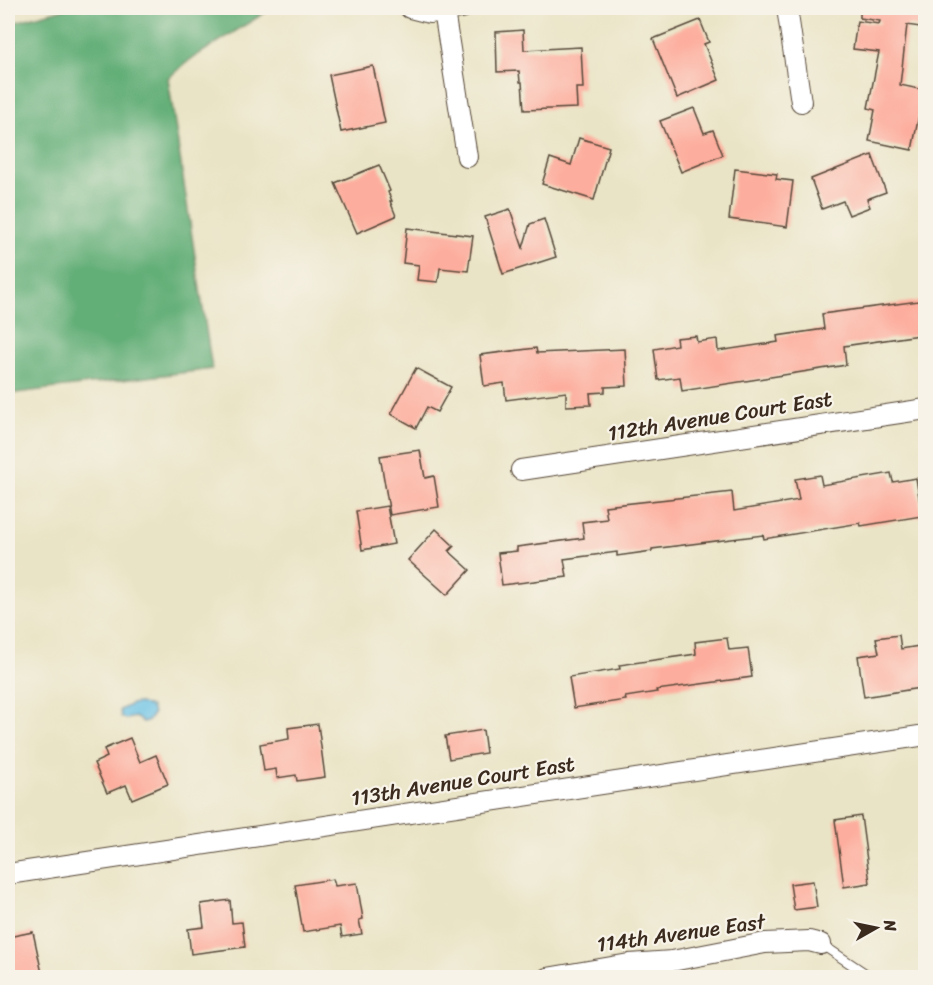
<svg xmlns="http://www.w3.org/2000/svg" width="933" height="985" font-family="Sriracha,sans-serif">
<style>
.forest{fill:#64af78;stroke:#506c4b;stroke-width:1.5}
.water{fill:#69c2e7;stroke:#527682;stroke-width:1.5}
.building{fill:#fdad9d}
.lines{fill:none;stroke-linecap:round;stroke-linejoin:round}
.service-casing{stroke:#554637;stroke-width:11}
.minor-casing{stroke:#554637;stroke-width:22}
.service{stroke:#fff;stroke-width:9}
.minor{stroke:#fff;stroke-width:20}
.labels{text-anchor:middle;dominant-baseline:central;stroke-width:4.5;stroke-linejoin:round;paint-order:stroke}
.street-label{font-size:21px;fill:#3b2a1e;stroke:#f7f3e8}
</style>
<rect width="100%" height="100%" fill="#f7f3e8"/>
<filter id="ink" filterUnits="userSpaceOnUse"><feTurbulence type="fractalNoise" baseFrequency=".0167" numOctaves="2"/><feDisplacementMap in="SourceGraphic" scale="12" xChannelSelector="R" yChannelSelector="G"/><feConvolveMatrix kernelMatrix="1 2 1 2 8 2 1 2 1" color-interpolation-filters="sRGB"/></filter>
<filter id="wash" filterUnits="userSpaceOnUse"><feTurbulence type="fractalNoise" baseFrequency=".008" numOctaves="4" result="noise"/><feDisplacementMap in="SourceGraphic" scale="24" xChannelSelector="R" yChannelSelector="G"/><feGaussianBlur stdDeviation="1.35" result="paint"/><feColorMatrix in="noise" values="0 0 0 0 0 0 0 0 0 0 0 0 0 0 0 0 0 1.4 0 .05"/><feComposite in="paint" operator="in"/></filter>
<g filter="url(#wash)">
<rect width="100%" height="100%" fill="#eae4c6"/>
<!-- forest -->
<polygon class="forest" points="67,8 265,8 269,10 191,59 168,78 212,369 8,394 8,24"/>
<!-- water -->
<polygon class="water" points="139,703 151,707 153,714 149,720 143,722 135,717 126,719 121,717 120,710 132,704"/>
<g id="blocks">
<!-- building -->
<g class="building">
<polygon points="860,8 922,8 920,27 907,25 900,85 924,90 912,150 869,141 875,110 868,108 879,52 853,49 857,21 879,24 880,21 860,18"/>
<polygon points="700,20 709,42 704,44 719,80 677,98 653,39"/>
<polygon points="523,30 524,50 581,47 583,88 576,88 577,108 524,110 522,82 520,82 519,71 497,72 496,32"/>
<polygon points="373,66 385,123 341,132 329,75"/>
<polygon points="694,108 704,133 713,130 723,155 681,172 660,121"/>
<polygon points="579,138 609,147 594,200 542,184 550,158 571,165"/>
<polygon points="872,155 886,192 867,199 870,207 849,215 843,201 822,209 811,179"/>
<polygon points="379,165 390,191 388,192 392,201 390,201 396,216 357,233 335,183"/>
<polygon points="735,169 777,174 776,179 793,181 787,227 729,219"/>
<polygon points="510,209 523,248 530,224 544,219 556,257 503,274 485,217"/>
<polygon points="407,228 473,236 468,271 440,268 438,282 417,280 419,265 403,263"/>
<polygon points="926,300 926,334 844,346 846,365 682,391 680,377 658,380 654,349 677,345 676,338 696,336 697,342 717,339 718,351 778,342 777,336 824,329 822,314"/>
<polygon points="536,348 537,353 625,349 627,386 605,387 605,392 590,393 591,405 566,406 566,392 506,400 504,383 484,386 480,355"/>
<polygon points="416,368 451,387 437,412 427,407 416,428 391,414"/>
<polygon points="420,450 425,478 434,476 439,507 390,515 380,456"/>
<polygon points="891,473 893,482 916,478 922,516 861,526 860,523 764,539 763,535 652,549 652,551 617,556 617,552 564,559 567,577 502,585 498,553 517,551 517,547 584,538 582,522 607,519 605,506 732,492 734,511 799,500 795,479 820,475 822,485"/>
<polygon points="387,506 394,544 362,550 356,511"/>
<polygon points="436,529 454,546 449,551 470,570 447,595 408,560"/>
<polygon points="899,635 901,649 926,645 926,687 864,697 858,656 879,653 876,638"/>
<polygon points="727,638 729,650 748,648 752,677 656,690 657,692 625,697 626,700 574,708 569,677 620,669 619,665 696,654 695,642"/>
<polygon points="318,724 325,777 297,781 296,775 277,778 276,769 264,771 260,744 289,739 288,728"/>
<polygon points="483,730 486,753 449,759 445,736"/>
<polygon points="130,738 140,762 156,755 168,784 132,799 126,785 107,793 94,763 107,757 104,749"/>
<polygon points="861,816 870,883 844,887 835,820"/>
<polygon points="333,879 335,886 357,883 363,919 359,920 362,934 342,937 340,926 303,932 295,885"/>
<polygon points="813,881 817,907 794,910 790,884"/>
<polygon points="230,900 232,923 242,922 245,947 191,954 188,929 204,927 201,904"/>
<polygon points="33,932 43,978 8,978 8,961 12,960 8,937"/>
</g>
</g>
</g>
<g filter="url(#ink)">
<use href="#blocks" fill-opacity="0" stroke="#554637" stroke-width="1.5"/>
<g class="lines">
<defs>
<polyline id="service" points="821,944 872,978"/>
<g id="minor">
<polyline points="410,8 430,13 462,8"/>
<polyline points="787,8 801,102"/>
<polyline points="444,11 467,157"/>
<polyline points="521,470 926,409"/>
<polyline points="8,874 926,735"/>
<polyline points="547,978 629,964 672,961 765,943 809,941 821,944"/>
</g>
</defs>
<!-- service casing -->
<use href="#service" class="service-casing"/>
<!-- minor casing -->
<use href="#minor" class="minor-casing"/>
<!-- service -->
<use href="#service" class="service"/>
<!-- minor -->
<use href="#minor" class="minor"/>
</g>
</g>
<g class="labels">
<!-- street labels -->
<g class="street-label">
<text transform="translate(720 416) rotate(-9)">112th Avenue Court East</text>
<text transform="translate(463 781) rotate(-9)">113th Avenue Court East</text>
<text transform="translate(681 933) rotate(-8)">114th Avenue East</text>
</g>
</g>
<!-- margin -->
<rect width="933" height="985" fill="none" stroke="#f7f3e8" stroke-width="30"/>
<!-- north arrow -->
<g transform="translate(876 928) rotate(81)" stroke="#f7f3e8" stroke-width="4.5" paint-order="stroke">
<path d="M0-4.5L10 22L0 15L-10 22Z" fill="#3b2a1e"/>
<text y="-9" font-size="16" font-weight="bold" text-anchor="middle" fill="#3b2a1e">N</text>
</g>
</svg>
